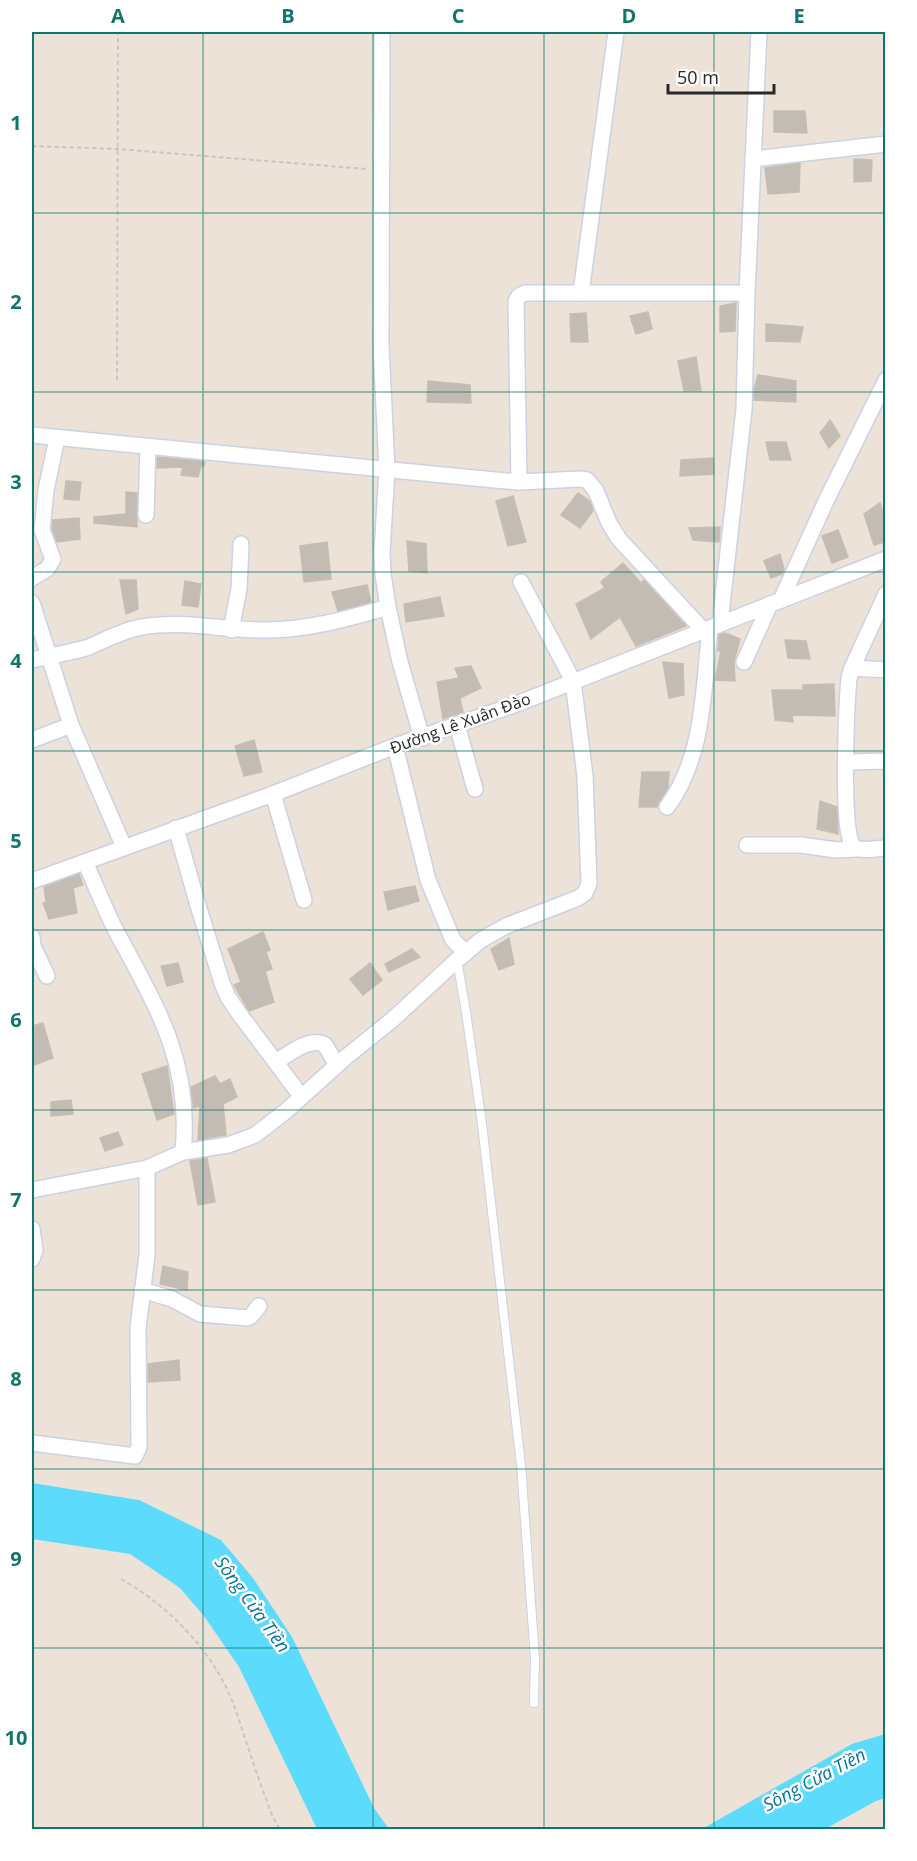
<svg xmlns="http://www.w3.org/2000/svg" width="917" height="1861" font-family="'Open Sans',sans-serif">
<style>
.water{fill:#5cdbfc}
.building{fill:#c3bcb4;stroke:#c7beb1;stroke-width:1.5}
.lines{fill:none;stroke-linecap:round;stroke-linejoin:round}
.service-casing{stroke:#ccd2e3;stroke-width:10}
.minor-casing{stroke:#ccd2e3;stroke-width:18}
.path{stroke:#c7c7c7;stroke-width:2;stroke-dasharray:4.5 3;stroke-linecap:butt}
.service{stroke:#fff;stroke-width:8}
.minor{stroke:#fff;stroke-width:15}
.grid{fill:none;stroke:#0f766e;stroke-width:1.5;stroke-opacity:0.55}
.labels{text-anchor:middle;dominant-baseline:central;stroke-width:5;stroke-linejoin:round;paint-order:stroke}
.street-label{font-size:16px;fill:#282828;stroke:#fff}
.water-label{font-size:18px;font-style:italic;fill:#0075a3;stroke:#fff}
.neatline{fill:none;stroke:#0f766e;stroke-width:2}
.grid-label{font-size:20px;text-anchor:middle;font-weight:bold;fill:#0f766e}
</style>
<rect width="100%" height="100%" fill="#ece2d7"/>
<!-- water -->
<g class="water">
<polygon points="32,1483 139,1500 221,1540 253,1578 292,1637 374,1808 389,1829 317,1829 239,1667 204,1616 180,1588 130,1554 32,1539"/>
<polygon points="885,1734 885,1798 876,1801 825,1829 702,1829 852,1744"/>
</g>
<!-- building -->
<g class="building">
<polygon points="774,111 805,111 807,133 774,132"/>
<polygon points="854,159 872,160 871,181 854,182"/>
<polygon points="800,163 799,192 768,194 765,168"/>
<polygon points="736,303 735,331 720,332 720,306"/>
<polygon points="648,312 652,329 636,334 630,316"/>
<polygon points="586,313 588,342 571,342 570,314"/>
<polygon points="766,324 803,327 800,342 766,341"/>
<polygon points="696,357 701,391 684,391 678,361"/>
<polygon points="758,375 796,381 796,402 754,400 754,389"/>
<polygon points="428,381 470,385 471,403 427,402"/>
<polygon points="830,420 840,436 829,448 820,433"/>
<polygon points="766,442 786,442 791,460 770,460"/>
<polygon points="157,457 200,461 205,462 204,466 201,466 198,477 181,475 183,467 157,468"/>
<polygon points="713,458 714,474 680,476 681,460"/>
<polygon points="66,481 81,482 79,500 64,499"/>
<polygon points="126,492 137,493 137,527 94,523 94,517 126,514"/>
<polygon points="578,493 590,501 593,511 580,528 561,515"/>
<polygon points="513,496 526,542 508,546 496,501"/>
<polygon points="880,503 885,520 885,542 874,545 864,514"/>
<polygon points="79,518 80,539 57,542 52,529 53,520"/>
<polygon points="720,527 719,542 693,540 689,528"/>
<polygon points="838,530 848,557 832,563 822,536"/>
<polygon points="407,541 426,544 427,573 409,571"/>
<polygon points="327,542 331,579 304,582 300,546"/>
<polygon points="780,554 784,569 782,574 771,578 764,561"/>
<polygon points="623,563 641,583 644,580 686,626 636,646 620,617 591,639 576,604 605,588 601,582"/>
<polygon points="120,580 136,580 138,609 126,614"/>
<polygon points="185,581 201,584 198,607 182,605"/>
<polygon points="367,585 371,602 338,611 332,592"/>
<polygon points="440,597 444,616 406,622 404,604"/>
<polygon points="725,633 740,639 734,662 735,681 715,680 721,651 718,651 719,635"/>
<polygon points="785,640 806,641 810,659 788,658"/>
<polygon points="663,662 683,664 684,695 669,698"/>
<polygon points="471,666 481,688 460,698 463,712 443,719 437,682 459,678 455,668"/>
<polygon points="834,684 835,716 792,715 793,722 775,720 772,690 803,690 803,685"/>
<polygon points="254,740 262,772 244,776 235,746"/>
<polygon points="642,772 669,772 668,787 657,807 639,807"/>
<polygon points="820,801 837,807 838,834 817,829"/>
<polygon points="79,874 83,885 73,888 77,913 49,919 43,903 46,902 44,887"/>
<polygon points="415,886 419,901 388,910 384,892"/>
<polygon points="263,932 270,950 266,952 272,969 265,971 274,1002 249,1011 234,985 241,982 228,949"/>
<polygon points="509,938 514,964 499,970 491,949"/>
<polygon points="412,949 420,957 389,972 385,964"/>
<polygon points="178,963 183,982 167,986 161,966"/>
<polygon points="370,963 382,980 363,995 350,979"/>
<polygon points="43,1023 53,1058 34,1065 32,1053 32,1026"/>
<polygon points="167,1066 174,1114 157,1120 142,1074"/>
<polygon points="215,1076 220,1084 230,1079 237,1097 223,1104 226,1135 198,1140 200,1106 193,1108 191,1087"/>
<polygon points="71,1100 73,1114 51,1116 51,1102"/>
<polygon points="118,1132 123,1145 105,1151 100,1138"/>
<polygon points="207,1158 215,1202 198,1205 190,1161"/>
<polygon points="163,1266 188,1272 187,1290 160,1284"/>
<polygon points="179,1360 180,1380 148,1382 148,1364"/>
</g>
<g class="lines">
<defs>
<polyline id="service" points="457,960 466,1012 482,1124 521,1465 535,1658 534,1703"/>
<g id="minor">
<polyline points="382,32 381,345 387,470 382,552 383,574 388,607 400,662 422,738"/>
<polyline points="753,159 886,144"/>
<polyline points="581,293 616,32"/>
<polyline points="32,435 495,480 519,482 580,479 587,480 596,491 609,523 619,539 703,630"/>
<polyline points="519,482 516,301 519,296 525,293 747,293"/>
<polyline points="146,515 148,446"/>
<polyline points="32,578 47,569 53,559 42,530 46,490 57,438"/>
<path d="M 886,594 L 852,668 L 849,678 C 847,701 840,838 854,847 C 861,852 877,848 886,848"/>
<polyline points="781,600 826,501 886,380"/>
<polyline points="32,603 71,725 124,847"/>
<polyline points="720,623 744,409 747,293 759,32"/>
<polyline points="231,630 239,589 241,544"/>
<path d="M 32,660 C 49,656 68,653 86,648 C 104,641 122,630 142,627 C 181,620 222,630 261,630 C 304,631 347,619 388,607"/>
<polyline points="744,662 770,604"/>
<polyline points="852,668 886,670"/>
<polyline points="457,725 475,789"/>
<polyline points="32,740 71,725"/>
<polyline points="395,746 428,880 453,940 466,953"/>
<polyline points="846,762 886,761"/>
<polyline points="273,794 304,900"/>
<path d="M 667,807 C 705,756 703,688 710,628"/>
<polyline points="176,828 197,902 222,983 228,997 238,1012 301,1096"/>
<polyline points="747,845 801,845 836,850 857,849"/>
<path d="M 85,862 C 95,884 104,907 115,929 C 156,1006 192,1061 183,1152"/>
<polyline points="32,881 273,794 395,746 514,705 886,559"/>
<polyline points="32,937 33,946 47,976"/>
<path d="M 276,1062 C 289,1054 310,1036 325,1045 L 337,1065"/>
<polyline points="32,1190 147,1168 183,1152 228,1145 255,1135 286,1111 346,1057 392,1020 457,960 481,940 506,926 578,898 585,893 589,883 585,776 573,681 521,582"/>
<polyline points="32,1229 35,1250 32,1259"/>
<polyline points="142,1290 172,1299 200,1314 247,1318 251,1316 259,1306"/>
<polyline points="32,1443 135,1456 139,1447 138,1328 147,1255 147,1168"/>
</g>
</defs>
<!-- service casing -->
<use href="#service" class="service-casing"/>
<!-- minor casing -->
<use href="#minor" class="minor-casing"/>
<!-- path -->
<g class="path">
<polyline points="32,146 117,149 366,169"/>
<polyline points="117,380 118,32"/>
<path d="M 121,1579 C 167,1605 210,1648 231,1698 C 237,1712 241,1727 246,1741 C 254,1766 263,1791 272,1815 L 280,1830"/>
<polyline points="861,1830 868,1828 886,1829"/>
</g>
<!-- service -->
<use href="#service" class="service"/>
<!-- minor -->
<use href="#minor" class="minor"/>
</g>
<!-- grid -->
<path class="grid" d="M 203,32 L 203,1830M 373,32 L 373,1830M 544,32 L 544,1830M 714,32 L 714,1830M 32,213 L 886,213M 32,392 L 886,392M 32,572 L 886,572M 32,751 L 886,751M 32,930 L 886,930M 32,1110 L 886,1110M 32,1290 L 886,1290M 32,1469 L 886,1469M 32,1648 L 886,1648"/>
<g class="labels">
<!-- street labels -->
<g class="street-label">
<text transform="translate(460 723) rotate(-20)">Đường Lê Xuân Đào</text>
</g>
<!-- water labels -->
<g class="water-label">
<text transform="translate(253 1604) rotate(54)">Sông Cửa Tiền</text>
<text transform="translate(814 1779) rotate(-28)">Sông Cửa Tiền</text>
</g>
</g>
<!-- border -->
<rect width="917" height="1861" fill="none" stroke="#ffffff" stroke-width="66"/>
<!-- scale -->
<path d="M668 84v9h106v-9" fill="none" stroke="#282828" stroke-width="3"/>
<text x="677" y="84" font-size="18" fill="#282828" stroke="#ffffff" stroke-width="4.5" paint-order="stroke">50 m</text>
<rect x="33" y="33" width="851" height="1795" class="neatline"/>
<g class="grid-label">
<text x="118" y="23">A</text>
<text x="288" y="23">B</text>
<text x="458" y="23">C</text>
<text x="629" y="23">D</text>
<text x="799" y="23">E</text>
<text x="16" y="130">1</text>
<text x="16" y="309">2</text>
<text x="16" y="489">3</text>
<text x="16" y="668">4</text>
<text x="16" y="848">5</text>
<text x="16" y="1027">6</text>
<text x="16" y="1207">7</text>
<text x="16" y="1386">8</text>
<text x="16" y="1566">9</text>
<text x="16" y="1745">10</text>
</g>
</svg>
